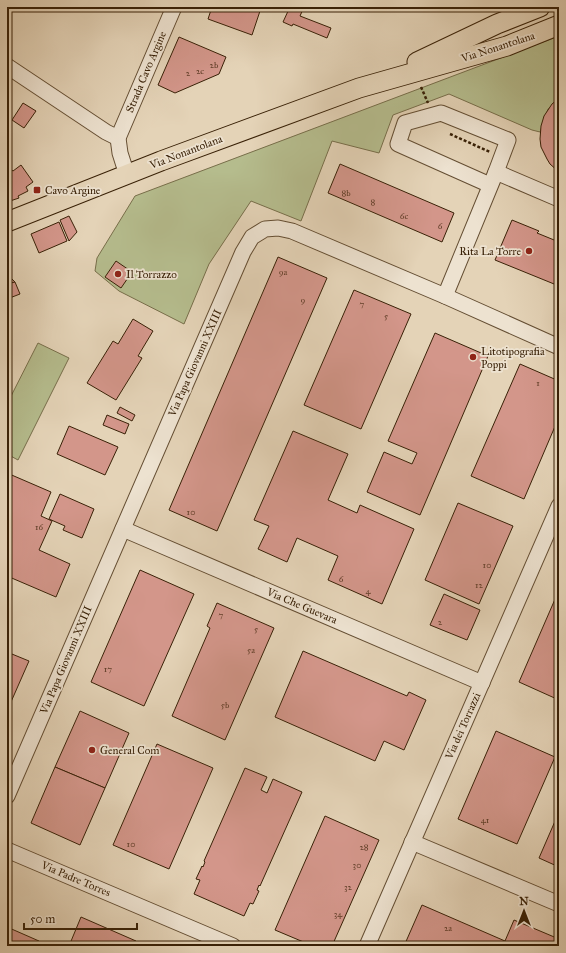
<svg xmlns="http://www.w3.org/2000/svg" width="566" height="953" font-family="'IM FELL Great Primer',serif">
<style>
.green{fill:#b5bc8d;stroke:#776e4a}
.building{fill:#d3968a;stroke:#392107}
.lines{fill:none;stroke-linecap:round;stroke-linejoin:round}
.minor-casing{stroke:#644e33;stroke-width:17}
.major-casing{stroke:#392107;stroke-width:21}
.path{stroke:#392107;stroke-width:2.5;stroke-dasharray:3 2;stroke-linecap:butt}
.minor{stroke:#ede2d0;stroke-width:15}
.major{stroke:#e4d3b7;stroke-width:19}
.poi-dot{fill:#8f2418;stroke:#ede2d0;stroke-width:1.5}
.labels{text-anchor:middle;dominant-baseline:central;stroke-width:3.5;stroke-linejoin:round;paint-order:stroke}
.number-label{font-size:9px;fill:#603e28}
.street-label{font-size:11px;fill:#392107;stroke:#ede2d0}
.poi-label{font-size:11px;fill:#392107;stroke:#ede2d0;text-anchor:start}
</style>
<rect width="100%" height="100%" fill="#e4d3b7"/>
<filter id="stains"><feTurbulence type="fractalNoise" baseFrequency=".005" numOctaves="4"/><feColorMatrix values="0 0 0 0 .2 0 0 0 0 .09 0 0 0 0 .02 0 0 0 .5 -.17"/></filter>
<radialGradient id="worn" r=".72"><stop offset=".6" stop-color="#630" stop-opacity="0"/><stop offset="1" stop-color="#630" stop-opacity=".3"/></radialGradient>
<!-- green -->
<g class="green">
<polygon points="559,36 559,102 548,109 540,132 532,130 449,94 393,115 379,153 332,141 301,221 251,201 209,264 184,324 119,291 95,271 97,258 135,196"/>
<polygon points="38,343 69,358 18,460 7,454 7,404"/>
</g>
<!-- building -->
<g class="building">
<polygon points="212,7 260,7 261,8 252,35 208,19"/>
<polygon points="291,7 304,7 300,16 331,28 327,38 293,24 292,26 283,22 289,9 290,9"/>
<polygon points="179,37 226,57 219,74 175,93 158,85"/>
<polygon points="559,98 559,172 550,164 547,159 541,147 540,139 541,126 544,116 552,104"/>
<polygon points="23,103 36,111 24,128 12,120"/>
<polygon points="340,164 454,213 442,242 328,193"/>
<polygon points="21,165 33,182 26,187 28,191 18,196 19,198 7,202 7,170 9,168 13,171"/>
<polygon points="69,216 77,232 69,241 60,220"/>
<polygon points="512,220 539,231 537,233 559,242 559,286 495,260"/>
<polygon points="59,222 67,241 39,253 31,234"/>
<polygon points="278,257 327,278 217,531 169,510"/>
<polygon points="116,261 132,272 121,288 105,277"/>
<polygon points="7,274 15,282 7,284"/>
<polygon points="15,282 20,294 7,299 7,284"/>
<polygon points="354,290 411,314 361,429 304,405"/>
<polygon points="133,319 153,331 138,356 142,358 116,400 87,383 113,341 118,344"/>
<polygon points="435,333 488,356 420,515 367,492 384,452 412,464 417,453 388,441"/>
<polygon points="520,364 559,381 559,417 524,499 471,476"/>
<polygon points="120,407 135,415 132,421 117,413"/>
<polygon points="107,415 129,424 125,434 103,425"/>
<polygon points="69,426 118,447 105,475 57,454"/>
<polygon points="293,431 348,454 328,500 357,513 360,505 414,529 382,604 328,580 338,556 297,538 287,562 258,549 269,526 254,520"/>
<polygon points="7,473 51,492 41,516 52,521 39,550 70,564 56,597 7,576"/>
<polygon points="60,494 94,509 82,538 63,530 65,526 49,519"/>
<polygon points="458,503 513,526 479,604 425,580"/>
<polygon points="140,570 194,594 144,706 91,682"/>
<polygon points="559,590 559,700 519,682"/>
<polygon points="444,594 480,610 467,640 430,625"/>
<polygon points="217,603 274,628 225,740 172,716 210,628 207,626"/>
<polygon points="303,651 407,696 409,692 426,700 404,750 384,741 375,761 275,717"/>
<polygon points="7,652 29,661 7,711"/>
<polygon points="80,711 129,733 105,788 55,767"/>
<polygon points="496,731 555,757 517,844 458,819"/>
<polygon points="157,744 213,768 169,869 113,845"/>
<polygon points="55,767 105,788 80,845 31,823"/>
<polygon points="245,768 267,777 261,790 267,793 273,779 302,792 260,886 259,885 257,890 259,891 253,904 250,903 244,916 194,894 200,880 196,879 202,866 203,867 205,862 204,861"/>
<polygon points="559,812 559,867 539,858"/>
<polygon points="325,816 379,840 332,946 313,946 275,930"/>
<polygon points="422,905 505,941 514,920 559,939 559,946 404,946"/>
<polygon points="81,917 136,941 134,946 69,946"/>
<polygon points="7,927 39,941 37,946 7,946"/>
</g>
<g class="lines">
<defs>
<g id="minor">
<polyline points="7,66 106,132 118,138"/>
<polyline points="127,175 120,153 118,138 174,7"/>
<polyline points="490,185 398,144 405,123 441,113 508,140 496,172"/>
<polyline points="445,296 496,172 559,199"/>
<polyline points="123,529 482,683"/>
<polyline points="7,796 243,252 252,237 265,229 278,228 292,231 445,296 559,347"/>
<polyline points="412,842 559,904"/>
<polyline points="7,850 233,946"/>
<polyline points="367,946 559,506"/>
</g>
<g id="major">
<polyline points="417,62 497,24 540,7"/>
<polyline points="7,222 161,161 359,88 507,46 559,25"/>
</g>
</defs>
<!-- minor casing -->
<use href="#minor" class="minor-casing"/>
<!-- major casing -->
<use href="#major" class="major-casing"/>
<!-- path -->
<g class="path">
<polyline points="421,87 428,103"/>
<polyline points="450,134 490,152"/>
</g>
<!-- minor -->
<use href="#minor" class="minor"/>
<!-- major -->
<use href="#major" class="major"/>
</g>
<!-- markers -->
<g class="poi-dot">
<rect x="33" y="186" width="8" height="8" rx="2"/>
<circle cx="529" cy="251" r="4"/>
<circle cx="118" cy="274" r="4"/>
<circle cx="473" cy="357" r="4"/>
<circle cx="92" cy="750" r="4"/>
</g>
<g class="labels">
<!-- number labels -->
<g class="number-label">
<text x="214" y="64">2b</text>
<text x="200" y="70">2c</text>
<text x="188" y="72">2</text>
<text x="346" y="192">8b</text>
<text x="373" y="201">8</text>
<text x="404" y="215">6c</text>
<text x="440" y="225">6</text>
<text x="283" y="271">9a</text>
<text x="303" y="299">9</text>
<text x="362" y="303">7</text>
<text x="386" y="315">5</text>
<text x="538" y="382">1</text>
<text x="191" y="511">10</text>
<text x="39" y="526">16</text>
<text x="487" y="564">10</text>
<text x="341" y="578">6</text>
<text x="479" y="584">12</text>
<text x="368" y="590">4</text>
<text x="221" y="614">7</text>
<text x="440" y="621">2</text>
<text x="256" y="628">5</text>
<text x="251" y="649">5a</text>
<text x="108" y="668">17</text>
<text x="225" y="704">5b</text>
<text x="485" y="819">41</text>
<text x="131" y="843">10</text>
<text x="364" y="846">28</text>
<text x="357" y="864">30</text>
<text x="348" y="886">32</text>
<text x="338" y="913">34</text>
<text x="448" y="927">2a</text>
</g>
<!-- street labels -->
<g class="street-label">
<text transform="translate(498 47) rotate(-18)">Via Nonantolana</text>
<text transform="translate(146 72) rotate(-67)">Strada Cavo Argine</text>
<text transform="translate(186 152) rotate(-21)">Via Nonantolana</text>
<text transform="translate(195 363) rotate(-66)">Via Papa Giovanni XXIII</text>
<text transform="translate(302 606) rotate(23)">Via Che Guevara</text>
<text transform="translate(66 660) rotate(-67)">Via Papa Giovanni XXIII</text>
<text transform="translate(463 726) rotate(-66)">Via dei Torrazzi</text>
<text transform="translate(76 879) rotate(23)">Via Padre Torres</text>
</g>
<!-- poi labels -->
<g class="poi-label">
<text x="45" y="190">Cavo Argine</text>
<text x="521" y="251" text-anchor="end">Rita La Torre</text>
<text x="126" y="274">Il Torrazzo</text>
<text x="481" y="351">Litotipografia<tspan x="481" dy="13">Poppi</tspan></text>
<text x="100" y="750">General Com</text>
</g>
</g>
<!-- margin -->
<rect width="566" height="953" fill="none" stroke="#e4d3b7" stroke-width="24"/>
<rect x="8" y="8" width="550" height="937" fill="none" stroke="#392107" stroke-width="2"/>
<rect x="12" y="12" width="542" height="929" fill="none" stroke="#392107"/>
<!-- north arrow -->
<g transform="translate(524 911)" stroke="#ede2d0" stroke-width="3" paint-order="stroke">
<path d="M0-3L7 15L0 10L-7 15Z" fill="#392107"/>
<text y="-6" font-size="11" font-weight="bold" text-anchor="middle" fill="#392107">N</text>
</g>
<!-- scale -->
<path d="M24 923v6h113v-6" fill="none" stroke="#392107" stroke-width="2"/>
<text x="30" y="923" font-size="12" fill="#392107" stroke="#ede2d0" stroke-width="3" paint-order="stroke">50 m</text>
<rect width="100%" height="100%" filter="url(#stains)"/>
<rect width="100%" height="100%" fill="url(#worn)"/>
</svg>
